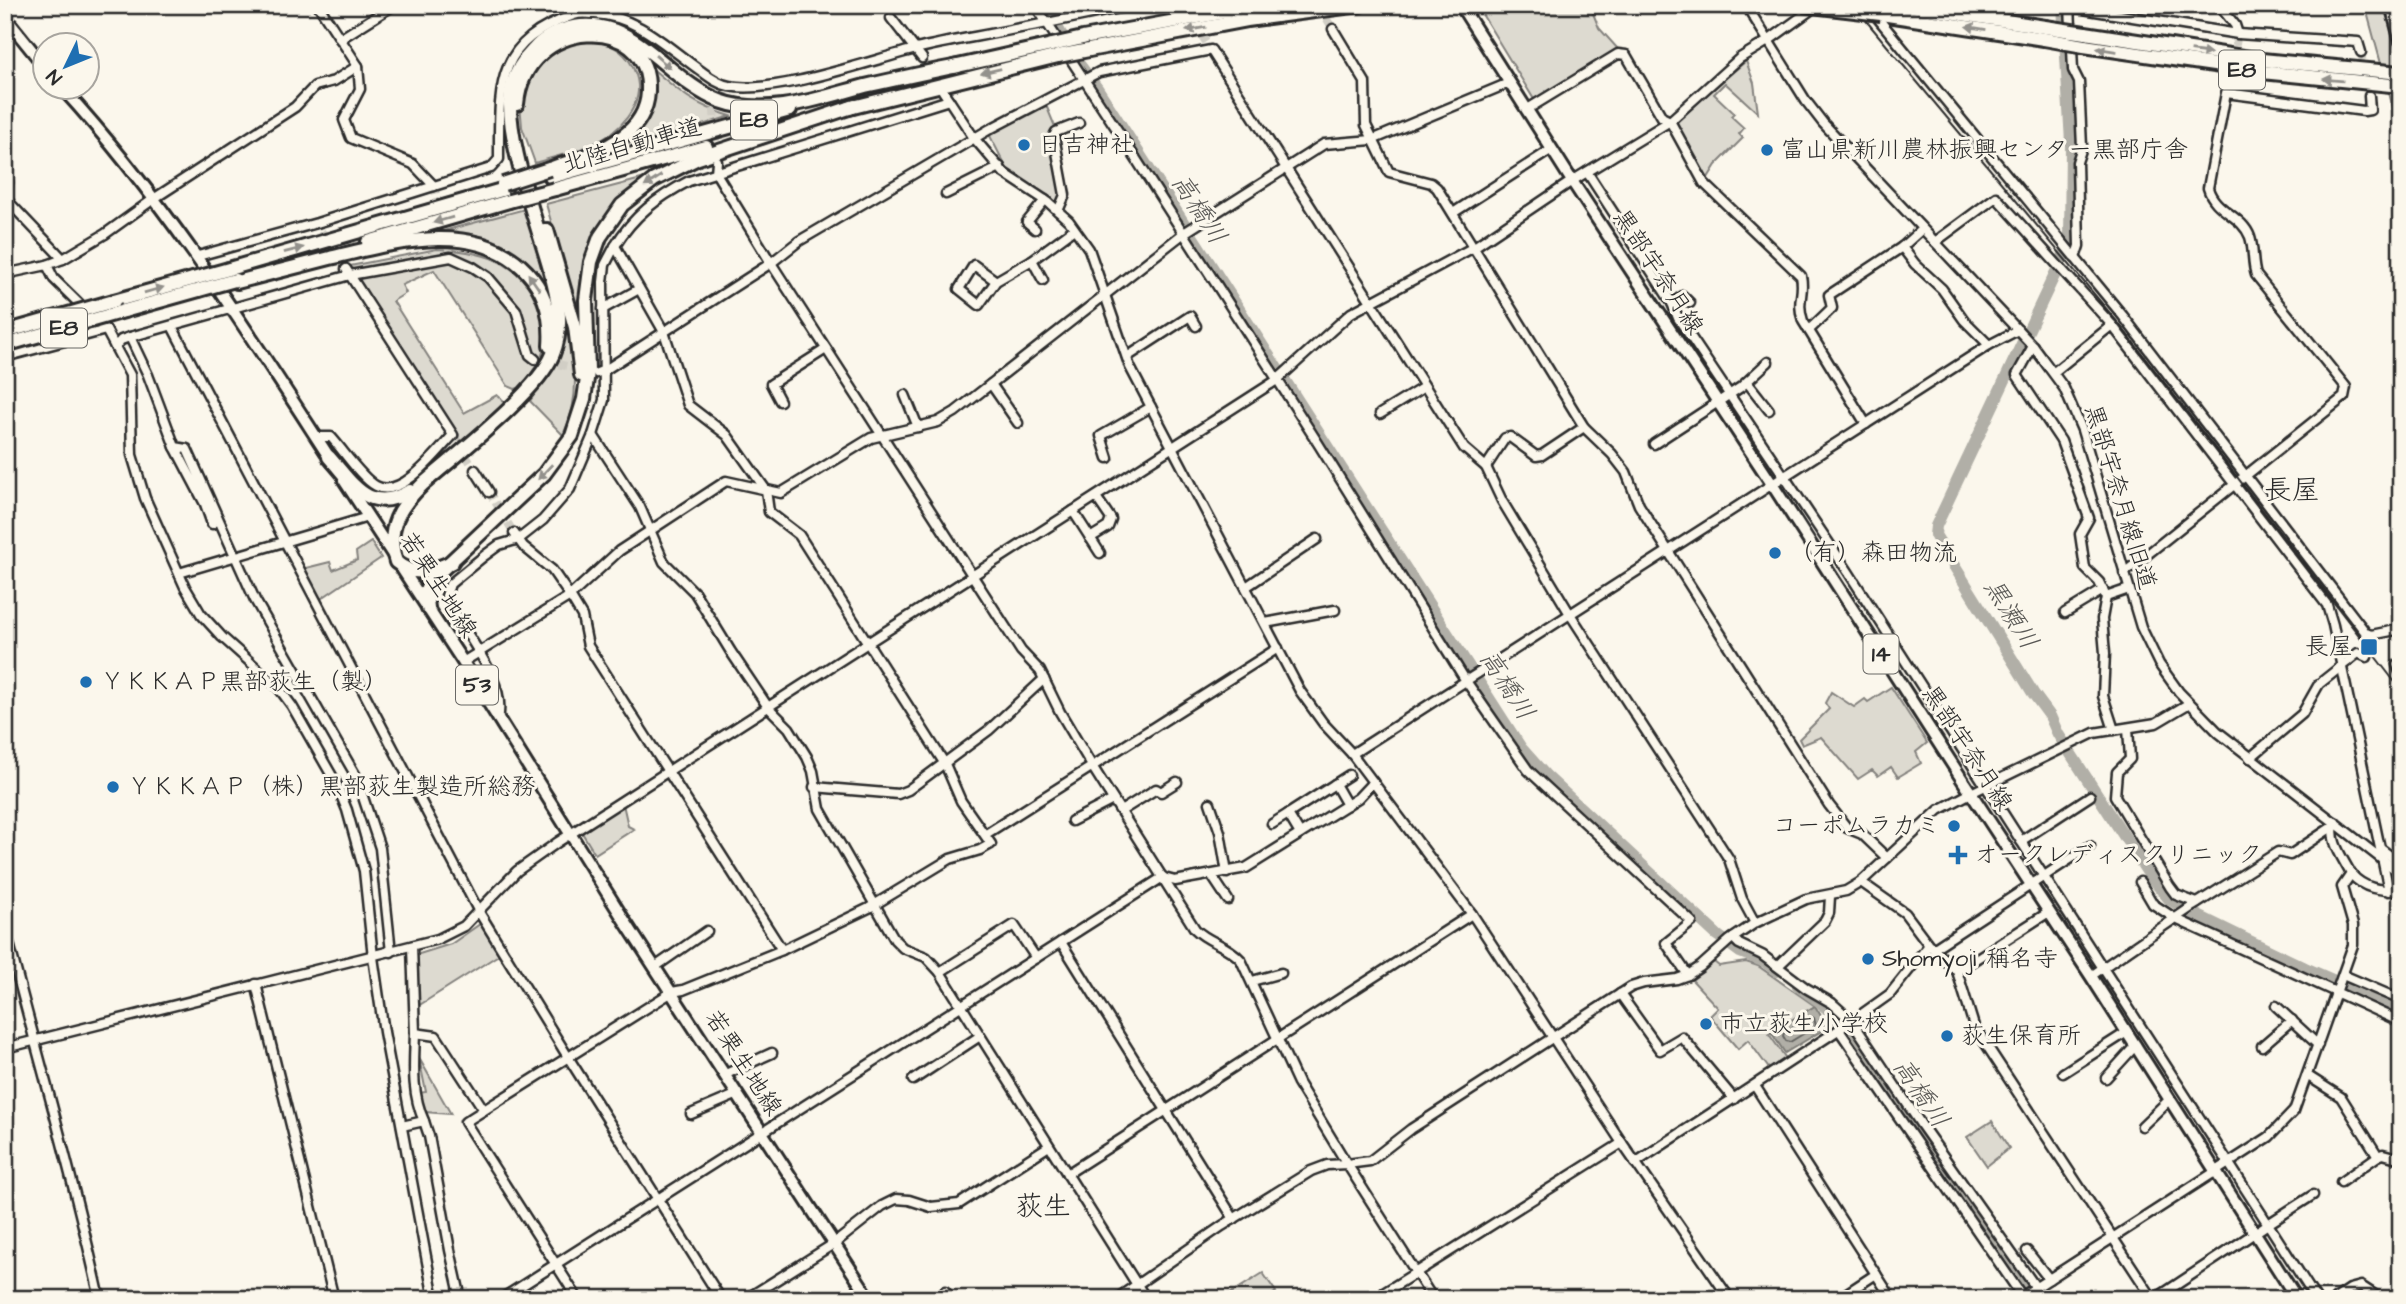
<svg xmlns="http://www.w3.org/2000/svg" width="2406" height="1304" font-family="'Architects Daughter','Klee One',sans-serif">
<style>
.green{fill:#dddad0;stroke:#84827e;stroke-width:2}
.water{fill:#b1afa7;stroke:#7b7a75;stroke-width:2}
.lines{fill:none;stroke-linecap:round;stroke-linejoin:round}
.shore{stroke:#61605d;stroke-width:2}
.river{stroke:#b1afa7;stroke-width:12}
.minor-tunnel{stroke:#d1cec5;stroke-width:8;stroke-dasharray:8 4;stroke-linecap:butt}
.minor-casing{stroke:#2b2b2b;stroke-width:13}
.major-casing{stroke:#2b2b2b;stroke-width:16}
.highway-casing{stroke:#2b2b2b;stroke-width:18}
.minor{stroke:#fbf7ec;stroke-width:8}
.major{stroke:#fbf7ec;stroke-width:10}
.highway{stroke:#fbf7ec;stroke-width:12}
.rail{stroke:#2b2b2b;stroke-width:2}
.highway-bridge-casing{stroke:#2b2b2b;stroke-width:18;stroke-linecap:butt}
.highway-bridge{stroke:#fbf7ec;stroke-width:12}
.oneway{fill:#93918c}
.poi-dot{fill:#1f6fb2;stroke:#fbf7ec;stroke-width:2.5}
.labels{text-anchor:middle;dominant-baseline:central;stroke-width:6;stroke-linejoin:round;paint-order:stroke}
.shield{fill:#fbf7ec;stroke:#696865;stroke-width:2}
.shield-label{font-size:23px;font-weight:bold;fill:#2b2b2b}
.poi-label{font-size:24px;fill:#2b2b2b;stroke:#fbf7ec;text-anchor:start}
.street-label{font-size:24px;fill:#2b2b2b;stroke:#fbf7ec}
.water-label{font-size:26px;font-style:italic;fill:#5a5956;stroke:#fbf7ec}
.quarter-label{font-size:28px;fill:#2b2b2b;stroke:#fbf7ec}
</style>
<rect width="100%" height="100%" fill="#fbf7ec"/>
<filter id="ink" filterUnits="userSpaceOnUse"><feTurbulence type="fractalNoise" baseFrequency=".0143" numOctaves="2"/><feDisplacementMap in="SourceGraphic" scale="14" xChannelSelector="R" yChannelSelector="G"/><feConvolveMatrix kernelMatrix="1 2 1 2 8 2 1 2 1" color-interpolation-filters="sRGB"/></filter>
<g filter="url(#ink)">
<!-- green -->
<g class="green">
<polygon points="2365,5 2401,5 2401,137"/>
<polygon points="1477,6 1590,6 1599,28 1618,49 1535,101"/>
<path d="M 593,39 C 614,45 629,53 636,75 C 646,105 618,134 591,145 C 573,153 553,157 535,163 L 522,127 L 520,103 L 532,72 L 556,46 Z"/>
<polygon points="1746,61 1754,83 1758,113 1725,83 1714,94 1734,113 1731,116 1744,128 1739,134 1743,138 1716,165 1706,181 1675,122"/>
<path d="M 648,65 C 676,89 694,106 731,116 L 625,149 L 648,115 L 656,87 Z"/>
<polygon points="1046,105 1056,129 1070,192 1063,208 1007,169 989,134"/>
<path d="M 649,177 C 614,199 584,237 581,280 C 579,298 580,317 580,335 L 566,273 L 546,204 Z"/>
<path d="M 525,209 L 538,252 L 550,307 C 543,294 537,279 529,267 C 510,240 465,239 436,233 Z"/>
<path d="M 437,249 C 487,251 528,263 541,317 C 544,329 547,343 542,355 C 537,366 529,377 522,387 L 515,389 L 508,386 L 434,270 L 402,285 L 406,293 L 393,301 L 464,413 L 497,395 L 504,401 L 502,406 L 461,442 L 350,266 Z"/>
<path d="M 565,317 C 574,360 583,394 563,435 L 530,401 L 548,373 L 564,341 Z"/>
<polygon points="371,542 381,558 319,600 302,569 330,562 333,570 357,560 356,552"/>
<polygon points="1891,687 1927,743 1916,752 1921,763 1898,777 1891,767 1878,776 1872,770 1858,779 1821,737 1802,745 1799,739 1829,709 1825,703 1831,692 1854,707 1865,699 1868,702"/>
<polygon points="623,804 628,826 634,829 595,854 581,831"/>
<polygon points="480,924 500,954 418,1006 416,955 451,944"/>
<polygon points="1714,962 1719,966 1746,962 1758,966 1815,1006 1769,1034 1787,1060 1770,1070 1748,1040 1738,1049 1710,1016 1718,1008 1692,980"/>
<polygon points="419,1058 451,1114 425,1112 418,1093 426,1092"/>
<polygon points="1992,1121 2009,1148 1987,1166 1967,1137"/>
<polygon points="1263,1273 1276,1292 1266,1299 1222,1299"/>
</g>
<!-- water -->
<polygon class="water" points="1815,1006 1828,1027 1785,1053 1771,1032"/>
<g class="lines">
<!-- shore -->
<polygon class="shore" points="1810,1017 1814,1018 1816,1026 1790,1042 1786,1041 1783,1036 1784,1033"/>
<!-- river -->
<g class="river">
<polyline points="1045,5 1073,56 1097,88 1521,748 1546,776 1717,935 1740,952 1765,962 1777,971"/>
<polyline points="2063,5 2071,143 2070,242 1936,526 1935,535 2033,693 2050,716 2058,734 2150,876 2169,899 2196,915 2305,968 2401,1010"/>
<polyline points="1798,986 1820,1002 1853,1034 2034,1299"/>
</g>
<!-- minor-tunnel -->
<g class="minor-tunnel">
<polyline points="880,5 891,18"/>
<polyline points="1182,5 1211,50"/>
<polyline points="1320,8 1333,29"/>
<polyline points="2361,52 2369,96"/>
<polyline points="922,58 942,89"/>
<polyline points="2226,93 2238,34"/>
<polyline points="713,97 717,154"/>
<polyline points="434,186 451,257"/>
<polyline points="321,231 346,269"/>
<polyline points="535,359 584,370"/>
<polyline points="453,435 475,470"/>
<polyline points="489,492 514,533"/>
</g>
<defs>
<g id="minor">
<polyline points="318,5 358,66 360,89 344,120 351,138 413,164 434,186"/>
<polyline points="1035,5 1120,134 1316,440 1466,681 1528,770 1692,922 1666,943 1688,975"/>
<polyline points="1746,5 1806,101 1823,123 2033,346 2064,388 2082,430 2141,627 2159,664 2179,692 2218,732 2401,874"/>
<polyline points="1867,5 2123,316 2366,633 2371,635 2401,629"/>
<polyline points="2058,5 2238,34 2358,42 2361,52"/>
<polyline points="2070,5 2073,70 2079,82 2082,147 2077,162 2079,246 2075,258"/>
<polyline points="2219,5 2235,25 2238,34"/>
<polyline points="5,7 10,5"/>
<polyline points="891,18 922,58"/>
<polyline points="1333,29 1365,82 1366,125 1389,172 1431,183 1437,188 1584,427 1612,454 1626,472 1639,505 1829,805 1847,828 1862,834 1887,858"/>
<polyline points="340,39 394,5"/>
<polyline points="943,91 974,138 1004,173 1048,202 1069,221 1089,249 1130,367 1300,691 1323,723 1352,754 1472,914 1622,1143 1730,1299"/>
<path d="M 1526,110 L 1618,54 L 1626,55 L 1662,117 L 1670,121 L 1704,183 L 1801,276 C 1805,294 1796,300 1803,321 L 1866,424"/>
<path d="M 717,161 L 716,173 L 771,263 L 1021,651 L 1040,671 L 1060,712 L 1092,766 L 1195,929 C 1209,943 1228,945 1241,960 L 1298,1083 L 1347,1164 L 1370,1161 L 1411,1129 L 1631,987 L 1644,983 L 1677,979 L 1688,975 L 1700,967 L 1730,940 L 1755,923 L 1806,899 L 1846,891 L 1861,882 L 1939,810 L 1971,793 L 2094,733 L 2156,723 L 2188,704"/>
<polyline points="1587,172 1672,303 1678,318 1847,570 2021,841"/>
<polyline points="5,179 8,182 5,196"/>
<polyline points="946,194 1000,167"/>
<polyline points="5,198 63,259"/>
<polyline points="1058,211 1065,195 1054,136 1056,132 1079,123"/>
<polyline points="1453,213 1552,149"/>
<polyline points="1035,229 1027,222 1045,200"/>
<polyline points="1935,242 1996,197 2112,325 2327,605 2333,625 2389,891"/>
<polyline points="1902,247 1915,264 1942,289 1964,320 1989,345"/>
<path d="M 198,256 L 317,223 L 491,168 L 499,159 C 499,85 495,42 574,15 C 581,12 588,14 595,14 C 638,16 668,48 701,71 C 709,77 718,84 729,86 C 774,95 868,61 916,49 C 948,41 982,36 1015,29 C 1055,22 1095,13 1135,5"/>
<polyline points="47,265 54,279 106,330 130,375 132,455 145,498 185,587 201,614 222,637 278,687 292,706 336,783 347,810 364,871 373,957 384,1032 434,1299"/>
<polyline points="5,274 47,265 63,259 105,234 155,198 295,107 315,86 334,81 358,66"/>
<polyline points="1043,280 1032,260 1074,229"/>
<polyline points="996,281 974,265 959,289 979,305 996,281 1032,260"/>
<polyline points="1672,303 1683,296 1690,303"/>
<polyline points="603,309 639,289"/>
<polyline points="172,326 479,912 568,1057 721,1299"/>
<polyline points="1809,330 1832,308 1829,295 1902,247 1922,229"/>
<polyline points="130,337 350,275 451,257 473,267 488,277 516,310 530,355 535,359"/>
<polyline points="2033,346 2017,375 2061,441 2089,518 2080,534 2085,568 2099,582 2106,597 2129,589"/>
<polyline points="115,347 121,340 130,337 148,375 175,447"/>
<polyline points="5,357 106,330"/>
<polyline points="1127,357 1190,316 1196,326"/>
<polyline points="2054,372 2112,325"/>
<polyline points="597,373 605,370 771,263 799,241 990,129 1099,72 1211,50 1464,448 1486,467 1502,501 1570,614 1729,859 1742,899 1755,923"/>
<polyline points="1747,382 1769,410"/>
<polyline points="991,384 1018,423"/>
<polyline points="905,395 918,427"/>
<polyline points="780,401 771,384 826,349"/>
<polyline points="1380,414 1424,387"/>
<polyline points="593,435 640,507 664,562 695,593 731,652 768,707 789,728 807,757 813,771 820,809 895,940 903,948 926,957 940,972 1146,1299"/>
<path d="M 316,437 L 331,437 C 343,450 361,478 376,486 C 401,500 437,452 453,435 L 346,269"/>
<polyline points="1654,444 1741,387 1768,362"/>
<polyline points="1108,458 1101,436 1151,407"/>
<polyline points="1486,467 1505,438 1510,437 1536,456 1542,455 1584,427"/>
<polyline points="475,470 489,492"/>
<polyline points="1073,511 1100,553"/>
<polyline points="212,524 205,504 175,447 187,449 255,600 356,776 380,848 391,952"/>
<polyline points="514,533 523,546 552,570 570,596 582,616 588,646 782,950"/>
<polyline points="1090,538 1108,527 1111,519 1096,497"/>
<polyline points="179,573 368,517"/>
<path d="M 2124,573 L 2344,397 L 2346,387 L 2256,275 C 2252,263 2254,249 2250,237 C 2242,215 2215,212 2208,188 L 2226,93 L 2364,111 L 2370,110 L 2369,96"/>
<polyline points="1246,587 1317,539"/>
<polyline points="2106,597 2102,619 2105,653 2103,696 2114,730"/>
<polyline points="2065,613 2103,590"/>
<polyline points="1265,623 1335,610"/>
<polyline points="463,662 570,596 619,551 726,481 781,493 871,438 938,422 955,412 1184,233 1324,144 1372,140 1509,83"/>
<polyline points="2401,662 2397,665 2401,674"/>
<path d="M 498,719 C 508,679 461,632 446,596 L 450,584 L 484,556 L 499,545 L 519,539 L 543,520 L 570,489 L 593,435 L 604,400 L 603,282 L 605,265 L 615,246"/>
<polyline points="2128,728 2130,759 2117,772 2115,796 2170,887 2176,895 2197,903"/>
<polyline points="1352,754 1989,345 2018,330"/>
<polyline points="2250,758 2302,714 2319,684 2358,653 2367,657"/>
<polyline points="1335,784 1347,805"/>
<polyline points="814,787 898,794 908,790 989,730 1044,679"/>
<polyline points="2090,796 2021,841 2268,1224 2155,1299"/>
<polyline points="1210,803 1220,832 1227,873"/>
<polyline points="1121,811 1156,789 1161,792 1177,782"/>
<polyline points="1072,821 1113,800"/>
<polyline points="1272,824 1288,814"/>
<polyline points="986,834 1278,648"/>
<polyline points="1300,834 1288,814 1349,775"/>
<polyline points="2381,849 2401,864"/>
<path d="M 2351,874 C 2365,890 2381,890 2401,891"/>
<polyline points="1212,876 1228,900"/>
<polyline points="1164,878 1175,881 1246,868 1358,798 1373,782"/>
<polyline points="1861,882 1905,913 1929,945 1957,971 1974,1026 2153,1299"/>
<polyline points="2140,882 2153,904 2176,919 2401,1022"/>
<path d="M 5,927 C 36,1051 73,1174 100,1299"/>
<polyline points="1733,938 1739,944 1762,955 1806,988 1832,1003 1852,1021 1922,1126 2044,1299"/>
<polyline points="1061,942 1234,1219"/>
<polyline points="412,946 415,1033"/>
<polyline points="1933,949 2090,846"/>
<polyline points="1778,966 1825,921 1829,913 1830,896"/>
<polyline points="655,967 707,931"/>
<polyline points="1957,971 2049,912"/>
<polyline points="940,972 1014,925 1036,958"/>
<polyline points="2343,975 2401,1000"/>
<polyline points="2091,976 2193,906 2278,852 2290,855 2332,827"/>
<polyline points="1252,981 1281,973"/>
<polyline points="256,984 334,1299"/>
<polyline points="1620,994 1660,1050 1682,1037 1734,1099"/>
<polyline points="2276,1006 2318,1045"/>
<polyline points="1839,1030 2024,1299"/>
<polyline points="2262,1046 2292,1020"/>
<polyline points="5,1048 438,939 464,926 517,871 558,842 1277,380 1351,313 1474,247 1572,181 1670,121 1740,58 1768,41 1815,7"/>
<polyline points="2063,1073 2127,1032"/>
<polyline points="726,1074 772,1053"/>
<polyline points="2308,1076 2341,1097 2378,1156"/>
<polyline points="2106,1078 2136,1045"/>
<polyline points="913,1080 980,1036"/>
<polyline points="1755,1086 1892,1299"/>
<polyline points="691,1114 738,1094"/>
<path d="M 424,1121 C 411,1092 414,1064 415,1033 L 436,1036 L 484,1110"/>
<polyline points="402,1126 424,1121 429,1136 450,1250 461,1299"/>
<polyline points="2142,1126 2170,1099"/>
<polyline points="1635,1163 1852,1021 1890,994 1929,945"/>
<polyline points="1067,1174 1472,914"/>
<polyline points="2341,1182 2378,1156 2383,1154 2401,1159"/>
<polyline points="2313,1195 2268,1224 2316,1299"/>
<polyline points="2027,1251 2049,1279"/>
<polyline points="945,1291 950,1299"/>
<polyline points="501,1299 1163,877"/>
<path d="M 578,1299 L 465,1122 L 672,992 L 683,990 L 782,950 L 869,908 L 950,859 L 980,850 L 991,844 L 961,801 L 945,764 L 799,535 L 769,512 L 766,490 L 727,435 L 688,405 L 664,332 L 615,246 C 633,216 658,197 689,181 L 949,100"/>
<polyline points="746,1299 835,1243 882,1206 896,1199 909,1200 931,1207 959,1204 1049,1146"/>
<polyline points="1116,1299 1222,1226 1311,1171 1327,1165 1347,1164 1433,1299"/>
<polyline points="1374,1299 1622,1143"/>
<polyline points="1715,1299 1725,1292"/>
<polyline points="1838,1299 1876,1274"/>
<path d="M 2018,1299 L 2269,1137 L 2294,1111 L 2353,945 L 2353,925 L 2342,887 L 2351,874 C 2343,858 2328,840 2335,822"/>
<polyline points="2335,1299 2350,1289 2361,1286 2381,1299"/>
</g>
<g id="major">
<polyline points="2391,5 2401,42"/>
<polyline points="1463,9 1572,181 1772,484 1967,787 2091,976 2297,1299"/>
<polyline points="5,17 46,68"/>
<path d="M 62,88 C 168,204 248,332 333,463"/>
<polyline points="344,480 463,662 626,923 870,1299"/>
</g>
<g id="highway">
<polyline points="1904,5 2045,27"/>
<polyline points="1881,14 2044,39"/>
<polyline points="2085,33 2262,60 2401,73"/>
<polyline points="1083,38 1263,5"/>
<polyline points="2084,46 2262,72 2401,86"/>
<polyline points="1089,50 1247,20 1360,5"/>
<polyline points="953,67 1052,45"/>
<path d="M 517,104 C 525,16 652,11 648,92 C 647,111 637,126 622,137 C 601,153 574,160 549,169"/>
<polyline points="849,108 1058,56"/>
<polyline points="551,177 790,110"/>
<polyline points="555,189 706,147"/>
<polyline points="547,230 575,327 581,375"/>
<polyline points="368,242 509,201"/>
<polyline points="229,269 505,189"/>
<path d="M 237,282 C 268,274 299,266 330,258 C 392,243 476,218 527,272 C 546,292 552,319 550,346"/>
<polyline points="114,301 193,279"/>
<polyline points="124,311 199,290"/>
<path d="M 329,457 C 354,485 369,515 410,491"/>
<path d="M 452,562 C 431,571 415,578 396,562 C 385,528 400,506 423,484 C 457,454 537,393 553,354 C 565,324 557,295 549,266 C 537,223 501,127 512,86 C 515,73 523,60 533,50 C 543,38 559,30 574,27 C 637,16 667,81 720,101 C 767,118 820,98 865,86 C 896,79 927,72 958,66"/>
<polyline points="428,608 426,591 430,581 544,474 572,436 584,399 588,372 586,300 591,262 600,237 622,205 654,180 698,158 855,106"/>
</g>
</defs>
<!-- minor casing -->
<use href="#minor" class="minor-casing"/>
<!-- major casing -->
<use href="#major" class="major-casing"/>
<!-- highway casing -->
<use href="#highway" class="highway-casing"/>
<!-- minor -->
<use href="#minor" class="minor"/>
<!-- major -->
<use href="#major" class="major"/>
<!-- highway -->
<use href="#highway" class="highway"/>
<!-- rail -->
<polyline class="rail" points="1853,5 2124,330 2401,690"/>
<defs>
<g id="highway-bridge">
<polyline points="1803,5 1881,14"/>
<polyline points="2045,27 2085,33"/>
<polyline points="2044,39 2084,46"/>
<polyline points="1052,45 1083,38"/>
<polyline points="1058,56 1089,50"/>
<polyline points="503,184 549,169"/>
<polyline points="509,201 555,189"/>
<polyline points="193,279 229,269"/>
<polyline points="199,290 235,280"/>
<polyline points="5,332 114,301"/>
<polyline points="5,345 124,311"/>
</g>
</defs>
<!-- highway-bridge casing -->
<use href="#highway-bridge" class="highway-bridge-casing"/>
<!-- highway-bridge -->
<use href="#highway-bridge" class="highway-bridge"/>
</g>
<!-- one-way arrows -->
<defs><path id="oneway-solid" d="M-6-.8H1V-3.2L6.5 0L1 3.2V.8H-6Z" transform="scale(1.75)"/></defs>
<g class="oneway">
<use href="#oneway-solid" transform="translate(1976 28) rotate(-171)"/>
<use href="#oneway-solid" transform="translate(1196 29) rotate(170)"/>
<use href="#oneway-solid" transform="translate(2107 50) rotate(-171)"/>
<use href="#oneway-solid" transform="translate(2201 52) rotate(8)"/>
<use href="#oneway-solid" transform="translate(663 62) rotate(41)"/>
<use href="#oneway-solid" transform="translate(991 71) rotate(167)"/>
<use href="#oneway-solid" transform="translate(2333 80) rotate(-175)"/>
<use href="#oneway-solid" transform="translate(653 181) rotate(147)"/>
<use href="#oneway-solid" transform="translate(443 220) rotate(164)"/>
<use href="#oneway-solid" transform="translate(294 250) rotate(-15)"/>
<use href="#oneway-solid" transform="translate(534 282) rotate(-125)"/>
<use href="#oneway-solid" transform="translate(154 290) rotate(-16)"/>
<use href="#oneway-solid" transform="translate(545 472) rotate(133)"/>
</g>
</g>
<!-- markers -->
<g class="poi-dot">
<circle cx="1024" cy="145" r="7"/>
<circle cx="1767" cy="150" r="7"/>
<circle cx="1775" cy="553" r="7"/>
<rect x="2360" y="638" width="18" height="18" rx="3.5"/>
<circle cx="86" cy="682" r="7"/>
<circle cx="113" cy="787" r="7"/>
<circle cx="1954" cy="826" r="7"/>
<path d="M1954.5 844.5h7v7h7v7h-7v7h-7v-7h-7v-7h7z"/>
<circle cx="1868" cy="959" r="7"/>
<circle cx="1706" cy="1024" r="7"/>
<circle cx="1947" cy="1036" r="7"/>
</g>
<g class="labels">
<!-- shield labels -->
<g class="shield">
<rect x="2219" y="50.5" width="46" height="39" rx="5"/>
<rect x="731" y="100.5" width="46" height="39" rx="5"/>
<rect x="41" y="308.5" width="46" height="39" rx="5"/>
<rect x="1863.5" y="634.5" width="35" height="39" rx="5"/>
<rect x="456" y="665.5" width="42" height="39" rx="5"/>
</g>
<g class="shield-label">
<text x="2242" y="70">E8</text>
<text x="754" y="120">E8</text>
<text x="64" y="328">E8</text>
<text x="1881" y="654">14</text>
<text x="477" y="685">53</text>
</g>
<!-- poi labels -->
<g class="poi-label">
<text x="1038" y="145">日吉神社</text>
<text x="1781" y="150">富山県新川農林振興センター黒部庁舎</text>
<text x="1789" y="553">（有）森田物流</text>
<text x="2353" y="647" text-anchor="end">長屋</text>
<text x="100" y="682">ＹＫＫＡＰ黒部荻生（製）</text>
<text x="127" y="787">ＹＫＫＡＰ（株）黒部荻生製造所総務</text>
<text x="1940" y="826" text-anchor="end">コーポムラカミ</text>
<text x="1974" y="855">オークレディスクリニック</text>
<text x="1882" y="959">Shomyoji 稱名寺</text>
<text x="1720" y="1024">市立荻生小学校</text>
<text x="1961" y="1036">荻生保育所</text>
</g>
<!-- street labels -->
<g class="street-label">
<text transform="translate(632 146) rotate(-16)">北陸自動車道</text>
<text transform="translate(1658 272) rotate(57)">黒部宇奈月線</text>
<text transform="translate(2120 497) rotate(73)">黒部宇奈月線旧道</text>
<text transform="translate(438 585) rotate(57)">若栗生地線</text>
<text transform="translate(1967 748) rotate(57)">黒部宇奈月線</text>
<text transform="translate(743 1063) rotate(57)">若栗生地線</text>
</g>
<!-- water labels -->
<g class="water-label">
<text transform="translate(1199 209) rotate(57)">高橋川</text>
<text transform="translate(2011 614) rotate(58)">黒瀬川</text>
<text transform="translate(1507 685) rotate(57)">高橋川</text>
<text transform="translate(1921 1093) rotate(56)">高橋川</text>
</g>
<!-- quarter labels -->
<g class="quarter-label">
<text x="2292" y="490">長屋</text>
<text x="1043" y="1206">荻生</text>
</g>
</g>
<!-- margin -->
<rect width="2406" height="1304" fill="none" stroke="#fbf7ec" stroke-width="28"/>
<rect x="14" y="14" width="2378" height="1276" fill="none" stroke="#2b2b2b" stroke-width="2.5" filter="url(#ink)"/>
<!-- north arrow -->
<g transform="translate(66 66) rotate(227)"><circle r="33" fill="#fbf7ec" stroke="#a8a59f" stroke-width="2"/>
<path d="M0-5L12 26L0 18L-12 26Z" fill="#1f6fb2"/>
<text y="-10" font-size="19" font-weight="bold" text-anchor="middle" fill="#2b2b2b">N</text>
</g>
</svg>
